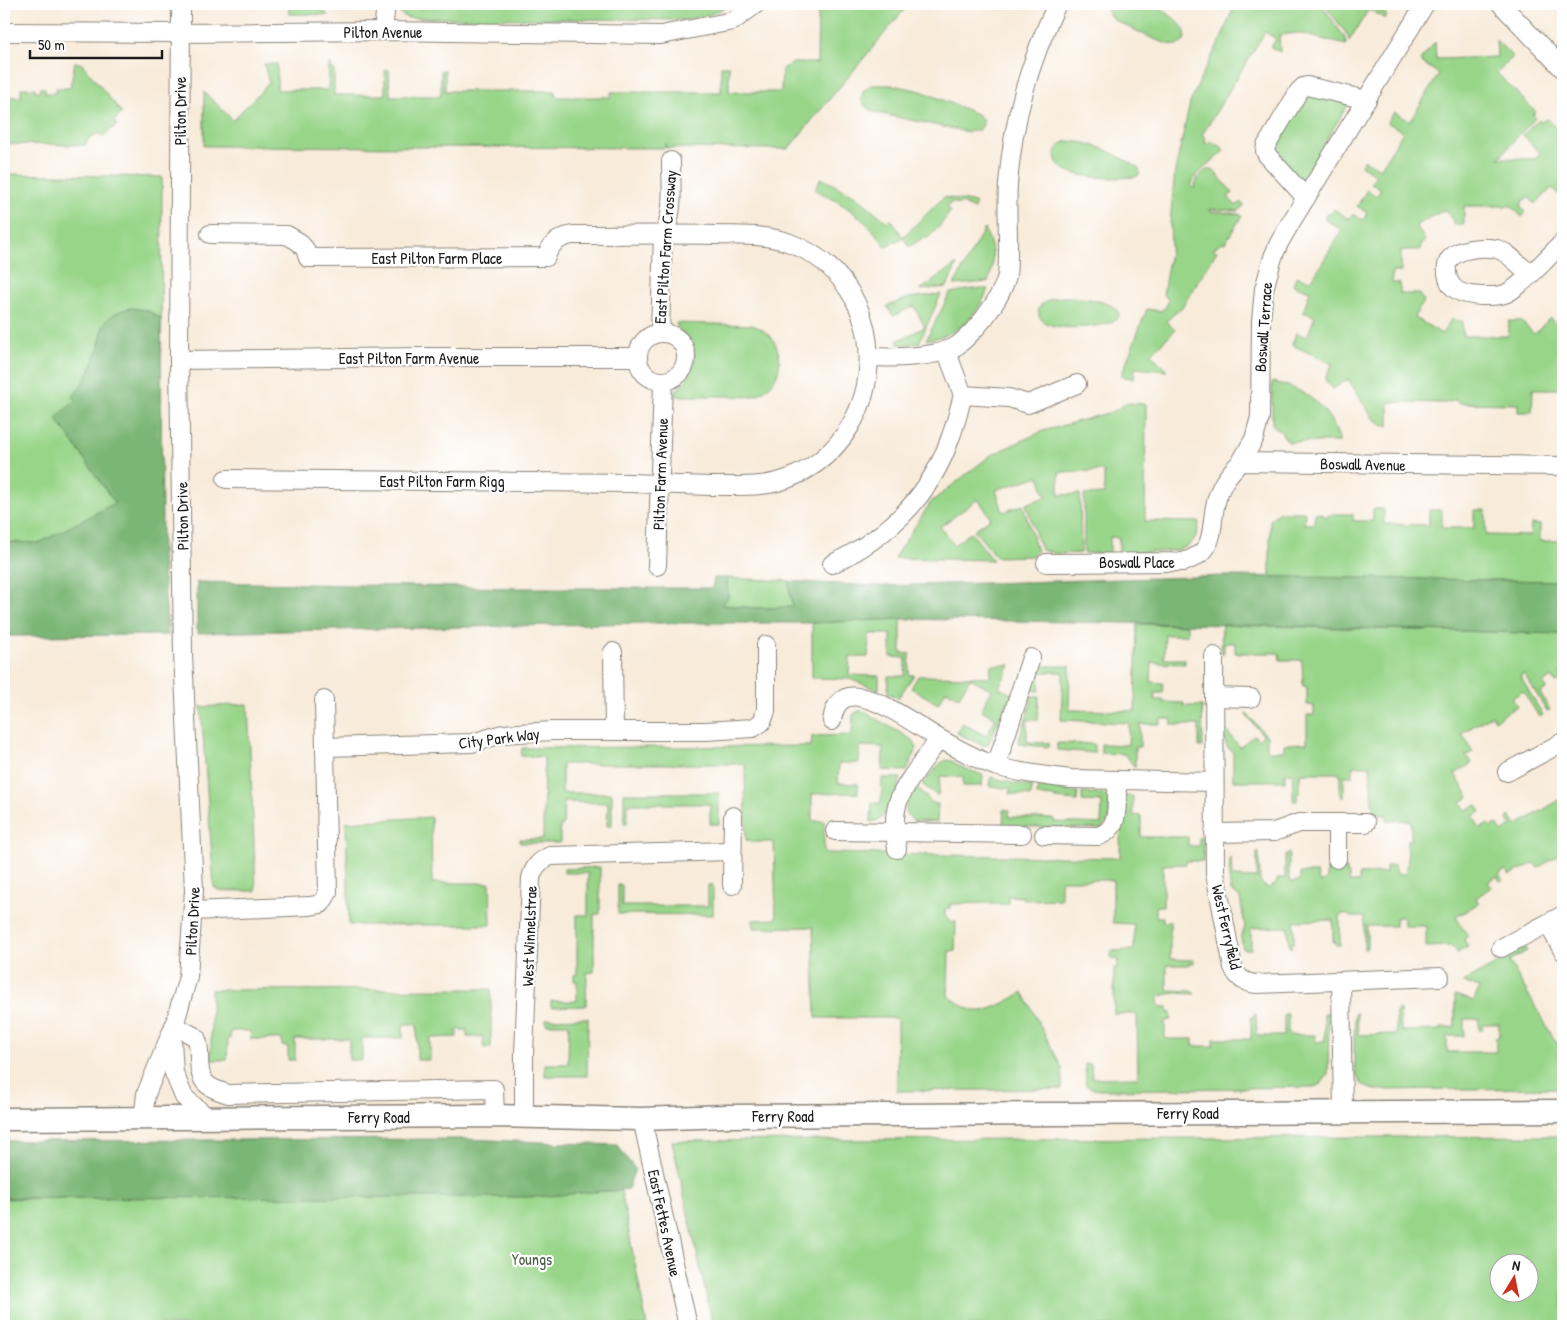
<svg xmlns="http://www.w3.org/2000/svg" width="1567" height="1330" font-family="'Patrick Hand',sans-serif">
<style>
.green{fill:#98d589;stroke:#5a7852;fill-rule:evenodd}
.forest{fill:#7ab675;stroke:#4b6948}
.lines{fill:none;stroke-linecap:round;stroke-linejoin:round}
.minor-casing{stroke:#8a847b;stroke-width:20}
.major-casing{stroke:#8a847b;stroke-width:25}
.minor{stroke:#fff;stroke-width:18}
.major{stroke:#fff;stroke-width:22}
.labels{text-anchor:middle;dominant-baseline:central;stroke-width:4.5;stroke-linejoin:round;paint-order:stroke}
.street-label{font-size:16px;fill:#1c1c1c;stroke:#fff}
.park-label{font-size:16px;fill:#475d42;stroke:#fff}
</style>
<rect width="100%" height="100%" fill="#fff"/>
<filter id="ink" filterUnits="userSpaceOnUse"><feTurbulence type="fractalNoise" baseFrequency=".02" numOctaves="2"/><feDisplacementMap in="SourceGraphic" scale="10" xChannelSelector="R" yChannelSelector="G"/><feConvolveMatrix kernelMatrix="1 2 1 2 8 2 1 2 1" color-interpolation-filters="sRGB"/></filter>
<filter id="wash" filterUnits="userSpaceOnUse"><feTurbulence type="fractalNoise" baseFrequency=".0096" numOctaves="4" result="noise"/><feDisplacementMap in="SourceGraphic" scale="20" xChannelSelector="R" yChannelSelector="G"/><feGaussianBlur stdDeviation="1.12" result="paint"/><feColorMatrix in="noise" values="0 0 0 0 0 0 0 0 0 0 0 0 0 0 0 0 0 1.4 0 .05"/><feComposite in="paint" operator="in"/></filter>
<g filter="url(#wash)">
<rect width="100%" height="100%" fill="#f8ebda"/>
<!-- green -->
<g class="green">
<polygon points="284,4 317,4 328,15 289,14 289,8"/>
<path d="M 398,4 L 731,4 C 717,13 703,17 686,20 L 409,18 C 401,16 398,12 398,4 Z"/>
<polygon points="807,4 909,4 788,149 666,148 666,143 665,148 204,146 204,92 233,120 269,83 264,64 277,64 277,90 328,90 329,64 331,64 331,69 334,69 334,95 385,95 385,70 389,70 390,96 441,96 441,70 445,70 445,91 555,91 556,97 611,97 611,92 721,92 721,66 729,66 729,92 781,92 782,69 793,63 817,63 818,11 806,11"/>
<path d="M 1106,4 C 1118,4 1138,2 1149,4 C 1159,6 1190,26 1185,38 C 1184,42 1181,44 1177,45 C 1165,47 1125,25 1113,19 L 1108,13 Z"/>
<path d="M 1235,4 L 1369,4 L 1387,15 L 1385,19 L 1369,9 L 1349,41 L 1348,36 L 1324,4 L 1323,7 L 1345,38 L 1346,45 L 1298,33 L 1279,35 L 1280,52 L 1271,47 L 1276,39 L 1265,32 L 1202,135 L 1206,138 L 1204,142 L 1208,144 L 1210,141 L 1222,147 L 1224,151 L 1195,176 L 1191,186 L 1194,188 L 1198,177 L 1206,170 L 1213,170 L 1233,193 L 1228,197 L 1236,206 L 1241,202 L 1244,206 L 1238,211 L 1210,209 L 1210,211 L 1239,214 L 1242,216 L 1225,243 L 1221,242 C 1219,245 1215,246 1213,250 L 1217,251 L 1182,307 L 1166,321 L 1175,330 L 1151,354 L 1167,371 L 1135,368 L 1134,379 L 1121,376 L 1147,309 L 1160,311 L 1165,308 L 1169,300 L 1163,295 L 1171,245 L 1170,223 L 1175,171 L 1190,103 L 1204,71 L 1220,41 Z"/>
<path d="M 1496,40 L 1513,57 L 1497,73 L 1536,112 L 1533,115 L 1536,118 L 1519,135 L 1499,158 L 1535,159 L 1540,153 L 1523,135 L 1538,120 L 1541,122 L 1548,119 L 1563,134 L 1563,199 L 1552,188 L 1535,204 L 1530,198 C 1524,199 1522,200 1521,207 L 1526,212 L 1522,217 L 1511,206 L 1464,206 L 1464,224 L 1455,225 L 1446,209 L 1416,225 L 1425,241 L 1421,245 L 1420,250 L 1401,250 L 1401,272 L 1392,272 L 1392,283 L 1400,283 L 1400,294 L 1420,294 L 1421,298 L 1424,300 L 1414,317 L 1442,334 L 1452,318 L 1457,321 L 1462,321 L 1463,336 L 1508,336 L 1509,321 L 1521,321 L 1534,334 L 1550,318 L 1557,325 L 1563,319 L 1563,389 L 1533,389 L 1532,412 L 1518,412 L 1518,404 L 1461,403 L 1455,400 L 1445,403 L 1389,402 L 1389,425 L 1383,426 L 1372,417 L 1348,379 L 1333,389 L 1325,380 L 1332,364 L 1292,345 L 1296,333 L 1307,337 L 1315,316 L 1303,312 L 1310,291 L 1293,285 L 1296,276 L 1308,280 L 1313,278 L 1342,230 L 1324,219 L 1328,212 L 1331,214 L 1334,209 L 1349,219 L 1352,214 L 1363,220 L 1367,213 L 1357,206 L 1367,190 L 1376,196 L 1381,189 L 1371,183 L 1376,175 L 1361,165 L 1364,160 L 1380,169 L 1403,132 L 1387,122 L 1394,112 L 1410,121 L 1439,74 L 1420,61 L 1435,42 L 1436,59 L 1497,57 Z"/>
<polygon points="75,62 82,64 122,113 114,121 117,125 102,137 99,133 90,137 85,145 4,144 4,99 8,99 8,97 21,97 21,88 35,88 35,91 40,91 40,88 45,88 45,93 56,93 56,88 70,88"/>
<path d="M 871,85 L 892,85 L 921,91 L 977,114 L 982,119 L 983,125 L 979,130 L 968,132 L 877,113 C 862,108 854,95 871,85 Z"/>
<polygon points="1303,94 1350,101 1300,184 1271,148"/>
<path d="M 1067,141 C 1095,142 1115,154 1139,168 L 1140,174 L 1136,177 C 1119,178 1056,182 1055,155 C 1055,148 1060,144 1067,141 Z"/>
<polygon points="4,174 162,177 160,561 4,561"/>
<path d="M 821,178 L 856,196 L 887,222 L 891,219 L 903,237 L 944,197 L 976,203 L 974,209 L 962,203 L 960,205 L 951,202 L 947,208 L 951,211 L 938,228 L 927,239 L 925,236 L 909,247 L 903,237 L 886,247 C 868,220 845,204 815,190 Z"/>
<path d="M 984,229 C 994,246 995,264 988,282 L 954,285 Z"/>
<polygon points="957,264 947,287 920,290"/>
<path d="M 972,289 L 988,289 C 977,317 957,336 926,340 L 950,293 Z"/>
<polygon points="941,294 919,343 899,345 897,341 925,327 914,306 893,316 887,306 909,298"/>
<path d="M 1072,297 C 1085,298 1110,301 1118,311 L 1119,317 C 1109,329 1057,331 1044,322 C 1039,318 1038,314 1039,308 C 1046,297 1061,297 1072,297 Z"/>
<path d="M 676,323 L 752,325 C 765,329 775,338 778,351 C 784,369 773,389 756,395 C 749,398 740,396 732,396 C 713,396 693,396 674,396 L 675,391 C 692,379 701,358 688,338 C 684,333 677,330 676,323 Z"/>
<path d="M 1272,382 C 1306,388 1331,409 1340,442 L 1288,442 L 1281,432 L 1272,424 Z"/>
<path d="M 1125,403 L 1146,404 L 1145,521 L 1199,522 C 1197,550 1179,551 1156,552 C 1144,552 1131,552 1119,553 L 1119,538 L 1110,537 L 1110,553 L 1084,553 L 1084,495 L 1104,494 L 1104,471 L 1059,472 L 1059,495 L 1080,494 L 1081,553 L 1057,554 L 1041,550 L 1026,504 L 1046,497 L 1039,476 L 996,490 L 1003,512 L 1023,505 L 1037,551 L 1032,556 L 996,557 L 974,530 L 991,518 L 978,499 L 940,527 L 954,545 L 971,532 L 993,560 L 894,558 L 931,502 L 991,455 L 1043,431 L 1111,412 L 1118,409 Z"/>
<polygon points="1373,509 1384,509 1384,524 1429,525 1429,510 1442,510 1442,528 1474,528 1474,510 1486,510 1486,535 1530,536 1531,524 1540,525 1540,541 1563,541 1563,581 1270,577 1270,520 1279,512 1305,512 1304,524 1314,524 1315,513 1320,513 1326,517 1332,514 1353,514 1353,521 1373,521"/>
<polygon points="727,578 788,581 793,607 755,608 722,605 728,597"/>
<polygon points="901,619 901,653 910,654 909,675 914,675 898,698 888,693 888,676 905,676 906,658 891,657 891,634 869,634 868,657 850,657 849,675 879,676 879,690 849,679 812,678 812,623"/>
<path d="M 1137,624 L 1187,625 L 1187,635 L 1165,635 L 1164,659 L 1185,659 L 1185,664 L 1152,663 L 1151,682 L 1163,683 L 1163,693 L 1155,693 L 1155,700 L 1163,700 L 1163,702 L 1184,703 L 1184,706 L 1202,706 L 1203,747 L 1199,747 L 1199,725 L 1172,725 L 1171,719 L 1161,719 L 1160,724 L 1140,724 L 1140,747 L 1135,747 L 1135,767 L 1124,754 L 1101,753 L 1101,744 L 1128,745 L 1129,723 L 1061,720 L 1063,672 L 1040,672 L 1039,691 L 1031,690 C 1031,679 1035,673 1044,666 L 1070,666 L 1069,710 L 1135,711 Z"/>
<polygon points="1222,625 1563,634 1563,669 1560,672 1563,679 1556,683 1552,677 1543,683 1546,689 1540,693 1550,710 1547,711 1524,674 1520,676 1543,715 1539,717 1523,691 1512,698 1517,706 1495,720 1492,715 1462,733 1473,752 1465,756 1469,758 1472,763 1455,774 1469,797 1461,802 1466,810 1477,805 1481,812 1473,816 1480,829 1488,824 1491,827 1497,824 1502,832 1512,826 1507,818 1510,816 1516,826 1563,798 1563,852 1538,868 1534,863 1510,875 1506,870 1499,874 1503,880 1500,881 1497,876 1488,882 1491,887 1476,898 1479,903 1456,917 1468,936 1464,939 1468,947 1457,953 1453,946 1426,947 1426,926 1404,926 1404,919 1402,917 1398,917 1395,919 1395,926 1367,926 1367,947 1366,949 1364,949 1364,917 1350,917 1347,914 1342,914 1340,917 1340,945 1336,945 1336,942 1333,942 1333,920 1294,921 1294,943 1292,943 1292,947 1289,947 1288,927 1251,928 1251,949 1243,949 1241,938 1245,927 1240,898 1231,891 1229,878 1230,857 1231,857 1232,877 1257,878 1257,853 1259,853 1260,881 1264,886 1269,888 1276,884 1278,878 1285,878 1285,855 1287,855 1288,853 1289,853 1289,879 1292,882 1298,881 1300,879 1300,873 1317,873 1318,879 1320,882 1324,882 1327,878 1327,870 1347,869 1347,874 1349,874 1349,882 1359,882 1359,874 1386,873 1386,866 1395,865 1396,874 1406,874 1406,865 1408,865 1407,840 1411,840 1411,820 1387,821 1387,815 1373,815 1370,766 1353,766 1353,776 1344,776 1344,797 1342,797 1342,793 1340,793 1340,773 1300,773 1300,793 1297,793 1297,801 1293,801 1293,773 1285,773 1285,781 1233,781 1233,752 1226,746 1223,733 1226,731 1240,747 1254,735 1258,740 1263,735 1245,714 1246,713 1267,736 1267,751 1284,751 1284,744 1307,743 1307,715 1314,715 1314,706 1307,705 1307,687 1303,686 1302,660 1280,660 1279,653 1235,653 1235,643 1224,643 1224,653 1221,653"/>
<polygon points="991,665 1010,665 999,688 1012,694 988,744 984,746 957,733 962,723 986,736 996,718 981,710 992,690 970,678 959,697 946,690 938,704 911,688 918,676 990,677"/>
<polygon points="1031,696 1039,696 1038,720 1027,720 1027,742 1049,743 1049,747 1025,745 1018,743 1029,709"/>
<polygon points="248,704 256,891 219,891 214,887 201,707"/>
<path d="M 858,711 L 863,711 L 914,741 L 917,748 L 907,771 L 882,770 L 883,747 L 860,746 L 859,763 L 839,763 L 838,783 L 858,784 L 858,793 L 812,794 L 812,821 L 824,821 L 824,853 L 1120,858 L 1121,796 L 1133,796 L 1133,815 L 1141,816 L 1141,837 L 1188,837 L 1188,846 L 1199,846 L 1199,837 L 1204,838 L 1203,861 L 1186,861 L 1186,864 L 1163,865 L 1163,906 L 1156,906 L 1156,917 L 1163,917 L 1163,922 L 1170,922 L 1170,959 L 1194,960 L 1194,963 L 1189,963 L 1189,965 L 1167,965 L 1167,990 L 1192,991 L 1195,994 C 1184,994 1167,991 1158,998 L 1158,1004 L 1162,1007 L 1168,1007 L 1168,1013 L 1171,1013 L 1171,1020 L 1165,1021 L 1165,1039 L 1193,1039 L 1193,1046 L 1213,1046 L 1214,1039 L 1251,1039 L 1251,1017 L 1254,1017 L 1254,1014 L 1256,1014 L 1257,1036 L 1284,1036 L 1284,1014 L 1288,1014 L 1288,1035 L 1315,1035 L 1315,1042 L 1325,1041 L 1324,1013 L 1329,1013 L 1328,1075 L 1321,1084 L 1314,1087 L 1100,1090 L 1094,1089 L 1086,1085 L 1085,1064 L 1091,1064 L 1092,1078 L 1138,1077 L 1137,1014 L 1114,1014 L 1114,968 L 1118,968 L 1118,959 L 1111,959 L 1111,951 L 1134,950 L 1134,924 L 1113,923 L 1113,880 L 1061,880 L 1061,899 L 1024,900 L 1024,897 L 1008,896 L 1008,904 L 991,904 L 990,903 L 950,904 L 950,908 L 945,910 L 945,916 L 950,919 L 950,922 L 956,922 L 955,951 L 949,951 L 948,996 C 956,1001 966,1009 976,1011 C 988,1013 1013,999 1023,992 L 1062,1068 L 1062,1089 L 897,1091 L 897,1018 L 816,1018 L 813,927 L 753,928 L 753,920 L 776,919 L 774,842 L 751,842 L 750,840 L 746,840 L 745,764 L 562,764 L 562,793 L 612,793 L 612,826 L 607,826 L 608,803 L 564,802 L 563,825 L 560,826 L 560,843 L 520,843 L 520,839 L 543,839 L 544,757 L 521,756 L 522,748 L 811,746 L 812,736 L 852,735 L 853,715 Z"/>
<polygon points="1057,743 1094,744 1094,753 1057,750"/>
<polygon points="947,760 952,761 961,767 983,775 982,786 963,786 963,777 940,776 938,795 936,795 922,784 941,763"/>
<polygon points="991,777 1012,783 1032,786 1031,796 1010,794 1010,788 990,787"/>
<path d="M 882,778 L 901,778 C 895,793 890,820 871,822 L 872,803 L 881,803 Z"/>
<polygon points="1038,787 1078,792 1077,801 1055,799 1055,797 1037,796"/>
<path d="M 918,788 L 932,803 L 938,804 L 937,822 L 913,821 C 900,808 906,799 918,788 Z"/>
<polygon points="624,793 719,793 719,824 710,824 710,804 627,804 627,824 624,824"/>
<polygon points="1082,793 1104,794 1109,798 1109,820 1101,829 1003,826 1004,809 1009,810 1009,817 1054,819 1054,822 1101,824 1102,802 1082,801"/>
<polygon points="431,817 432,883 490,883 491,925 349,925 346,822"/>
<polygon points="600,867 600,914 594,914 594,972 587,973 586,1006 551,1007 551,1001 577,1001 577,981 574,981 574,975 577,974 577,915 588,915 588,873 564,873 564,869"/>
<polygon points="618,885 622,885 622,906 708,906 708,885 713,885 713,915 618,914"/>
<path d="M 1525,948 L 1527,951 L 1509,961 L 1557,1044 L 1560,1043 L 1563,1048 L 1557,1054 L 1561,1060 L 1563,1059 L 1563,1088 L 1375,1090 C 1368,1088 1363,1087 1359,1080 C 1351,1070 1355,1028 1355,1013 L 1357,1013 L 1358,1035 L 1396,1034 L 1396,1012 L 1398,1012 L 1398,1009 L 1400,1010 L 1401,1031 L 1441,1030 L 1441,1028 L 1455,1027 L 1455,995 L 1474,1001 L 1479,988 L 1463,982 ZM 1464,1019 L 1479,1019 L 1479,1030 L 1483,1030 L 1483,1024 L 1499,1024 L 1499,1036 L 1496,1037 L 1496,1052 L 1447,1052 L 1447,1036 L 1464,1036 Z"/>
<polygon points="491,989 491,1048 484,1048 483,1037 467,1037 467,1030 457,1030 457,1037 430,1038 430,1060 417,1060 417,1024 403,1024 403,1038 362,1038 362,1060 349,1060 349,1039 295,1039 295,1060 288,1060 288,1047 282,1046 282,1039 251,1039 250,1031 231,1031 230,1039 228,1039 227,1060 211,1060 211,990"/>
<polygon points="588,1018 587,1076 545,1076 545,1064 568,1064 569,1024 546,1024 546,1019"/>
<path d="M 1563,1136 L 1563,1326 L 713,1326 L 672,1141 ZM 1500,1262 L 1530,1262 L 1530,1292 L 1500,1292 Z"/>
<polygon points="621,1191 647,1326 4,1326 4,1199"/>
</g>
<!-- forest -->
<g class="forest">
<polygon points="415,4 457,4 420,8"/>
<path d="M 131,308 L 147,310 L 161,319 L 162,555 L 168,635 L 4,636 L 4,542 L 39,543 L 115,503 L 56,418 L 76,400 L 73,396 C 91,375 98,353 103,326 C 109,316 118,310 131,308 Z"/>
<polygon points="1227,576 1563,581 1563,634 1288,626 901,619 812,623 645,623 197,633 197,582 516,588 712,588 714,578 727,578 728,597 722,605 755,608 793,607 788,581 835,584 882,586"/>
<polygon points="463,1139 617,1145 635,1169 628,1189 537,1197 4,1198 4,1141"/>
</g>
</g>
<g filter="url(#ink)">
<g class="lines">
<defs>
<g id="minor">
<polyline points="1501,4 1563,69"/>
<polyline points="383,31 386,4"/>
<polyline points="4,32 181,33 383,31 661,35 733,21 756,4"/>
<polyline points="1306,198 1267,155 1265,151 1266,146 1299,91 1303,87 1307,86 1367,100"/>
<path d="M 210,234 L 287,235 L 299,242 L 305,249 L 308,258 L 546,257 C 550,244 558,238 572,235 C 620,235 668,234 715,235 C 741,236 766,234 790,243 C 896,284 893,433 792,477 C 770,487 746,486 722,486 C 691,486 661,484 631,483 L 226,479"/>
<path d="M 1531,273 C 1518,267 1511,253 1497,249 C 1484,246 1454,248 1448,262 C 1446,265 1447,270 1447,273 C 1449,292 1465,295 1481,296 C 1489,296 1499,297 1507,293 C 1523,285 1550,255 1563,242"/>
<path d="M 660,333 L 663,235 C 675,213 671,185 671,161"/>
<circle cx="662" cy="357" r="24"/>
<polyline points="946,350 963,395 1009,398 1028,404 1077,384"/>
<path d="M 870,357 C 892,358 939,358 958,345 C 968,337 977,327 985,317 C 994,305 1003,291 1007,276 C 1010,246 1006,215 1008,184 C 1013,119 1029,63 1057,4"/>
<polyline points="179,360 422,357 638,357"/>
<polyline points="1241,462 1254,439 1260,417 1261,321 1264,289 1273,257 1279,243 1291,222 1425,4"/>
<path d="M 1046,563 L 1183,562 C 1216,552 1210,533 1215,506 C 1219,487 1227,475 1241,462 L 1563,466"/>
<path d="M 832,564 C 888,537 931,496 951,436 C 956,423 959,409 963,395"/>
<polyline points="657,566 663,382"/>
<polyline points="613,652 614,731"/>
<path d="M 1214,656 L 1215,873 L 1233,967 C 1238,979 1245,983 1257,984 L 1440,977"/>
<polyline points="1214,697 1251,698"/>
<path d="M 832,721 C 834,705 842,694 859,697 C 883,700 919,727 940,739 C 958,749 976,759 995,766 C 1019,773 1046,776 1071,779 L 1214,782"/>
<polyline points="325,747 472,743 502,734 552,731 706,731 753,728 762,722 766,711 766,645"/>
<polyline points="996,766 1031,658"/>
<polyline points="1507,772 1563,742"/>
<polyline points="835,831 1022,834"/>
<polyline points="1214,833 1274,832 1299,823 1366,823"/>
<path d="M 1044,835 L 1098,836 C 1122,829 1116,802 1117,781"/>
<path d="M 897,849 C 895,834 893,817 898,802 C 905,782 927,757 939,739"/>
<polyline points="1337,859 1337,823"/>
<polyline points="732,885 733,816"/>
<polyline points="193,911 310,906 321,904 328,893 324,700"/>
<polyline points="1548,924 1563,951"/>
<polyline points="1501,948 1563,915"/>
<polyline points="1341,981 1343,1113"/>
<path d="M 174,1026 L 196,1037 C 199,1044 199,1049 199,1057 C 199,1082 205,1087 228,1094 L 494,1089 L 495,1116"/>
<polyline points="172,1039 174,1073 184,1097 208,1118"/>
<path d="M 524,1117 L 524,1054 L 531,878 C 534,867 539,861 550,856 L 732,851"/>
<polyline points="143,1119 146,1094 174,1026 188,977 194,890 183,654 179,360 181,4"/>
<polyline points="642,1119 688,1326"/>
</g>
<polyline id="major" points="4,1119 495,1116 642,1119 727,1116 1563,1111"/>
</defs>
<!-- minor casing -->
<use href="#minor" class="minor-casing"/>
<!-- major casing -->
<use href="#major" class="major-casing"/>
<!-- minor -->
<use href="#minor" class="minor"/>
<!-- major -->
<use href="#major" class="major"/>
</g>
</g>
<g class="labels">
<!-- street labels -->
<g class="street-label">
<text x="383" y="32">Pilton Avenue</text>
<text transform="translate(180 111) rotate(-90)">Pilton Drive</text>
<text transform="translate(665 247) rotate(-86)">East Pilton Farm Crossway</text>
<text x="437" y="258">East Pilton Farm Place</text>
<text transform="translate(1263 327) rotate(-86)">Boswall Terrace</text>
<text x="409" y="358">East Pilton Farm Avenue</text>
<text transform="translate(1363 464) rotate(1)">Boswall Avenue</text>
<text transform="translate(660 474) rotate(-88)">Pilton Farm Avenue</text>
<text x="442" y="481">East Pilton Farm Rigg</text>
<text transform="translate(182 516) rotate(-91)">Pilton Drive</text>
<text x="1137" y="562">Boswall Place</text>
<text transform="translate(499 738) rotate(-7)">City Park Way</text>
<text transform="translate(192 921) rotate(-87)">Pilton Drive</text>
<text transform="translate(1227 927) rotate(77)">West Ferryfield</text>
<text transform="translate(529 936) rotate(-88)">West Winnelstrae</text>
<text x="1188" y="1113">Ferry Road</text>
<text x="783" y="1116">Ferry Road</text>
<text x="379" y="1117">Ferry Road</text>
<text transform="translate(665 1223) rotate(78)">East Fettes Avenue</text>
</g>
<!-- park labels -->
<g class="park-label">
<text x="532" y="1259">Youngs</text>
</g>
</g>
<!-- margin -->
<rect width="1567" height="1330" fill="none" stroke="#fff" stroke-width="20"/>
<!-- north arrow -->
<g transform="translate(1514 1278) rotate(10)"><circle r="24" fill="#ffffff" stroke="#a4a4a4"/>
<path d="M0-4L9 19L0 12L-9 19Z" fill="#c8321e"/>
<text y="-8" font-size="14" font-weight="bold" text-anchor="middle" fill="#1c1c1c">N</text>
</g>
<!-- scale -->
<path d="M30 50v8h132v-8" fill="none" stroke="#1c1c1c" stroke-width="2.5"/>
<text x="38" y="50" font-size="15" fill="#1c1c1c" stroke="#ffffff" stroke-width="4" paint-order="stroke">50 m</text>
</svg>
